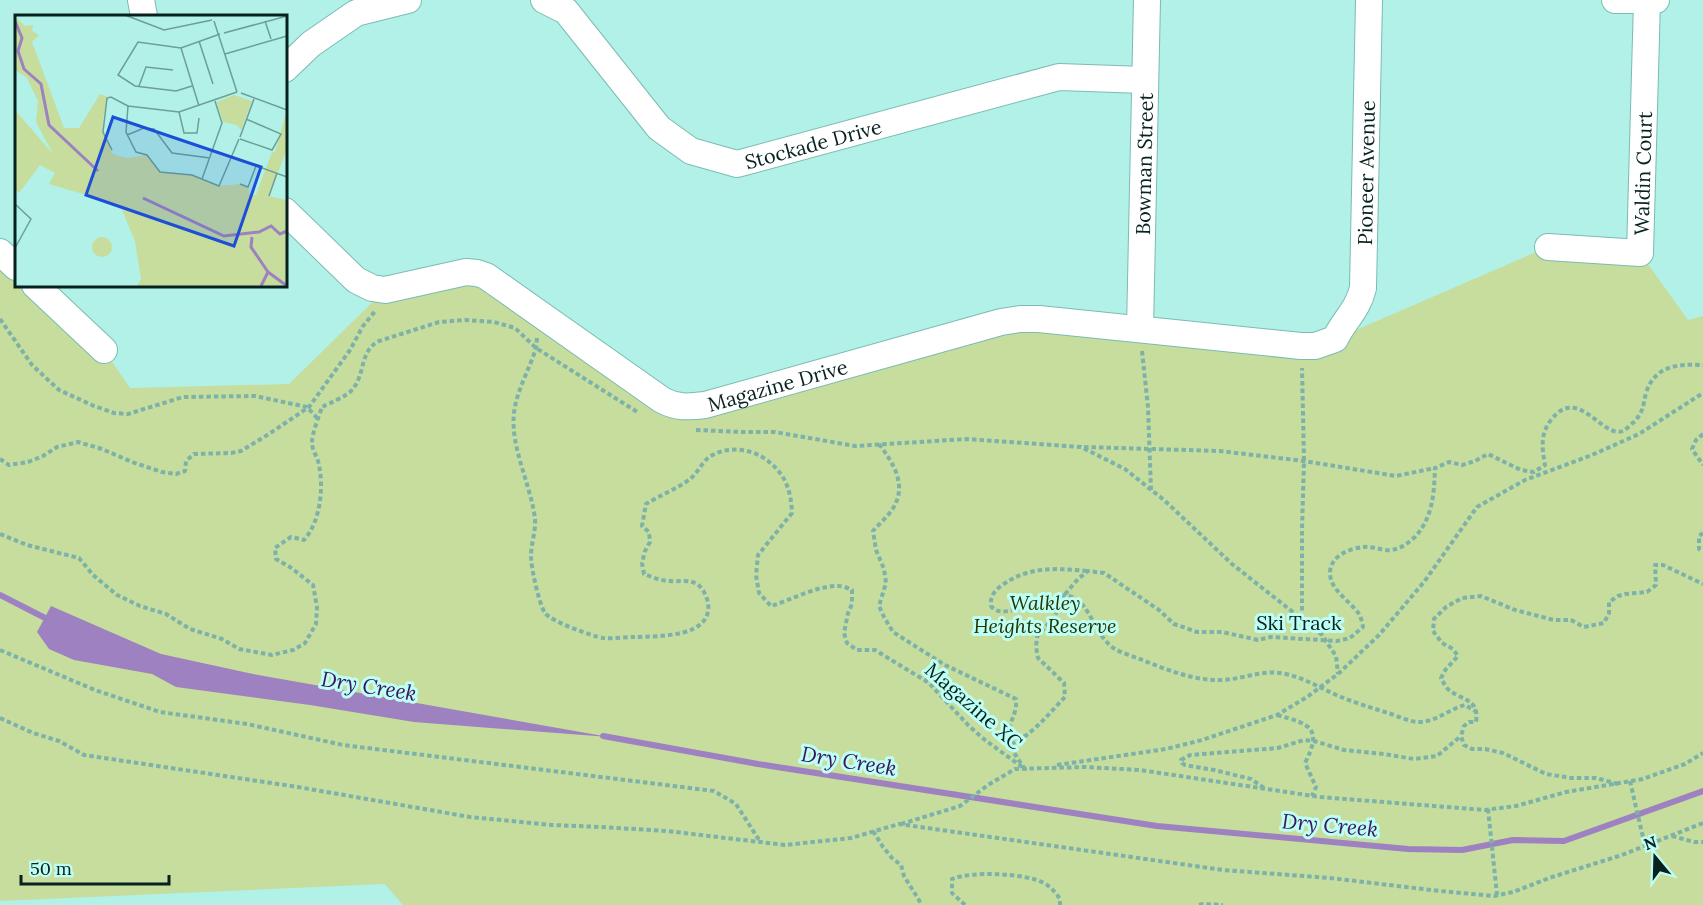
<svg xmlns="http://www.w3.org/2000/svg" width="1703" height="905" font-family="Lora,serif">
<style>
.green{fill:#c6dd9d}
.water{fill:#9e81c0}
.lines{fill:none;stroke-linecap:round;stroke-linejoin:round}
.stream{stroke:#9e81c0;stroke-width:6}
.minor-casing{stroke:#7cbbb2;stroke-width:28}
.path{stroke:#7db2aa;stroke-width:4;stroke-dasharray:4.5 3;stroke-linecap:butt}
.minor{stroke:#fff;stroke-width:26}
.labels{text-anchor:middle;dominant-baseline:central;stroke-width:6;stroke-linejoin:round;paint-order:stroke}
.street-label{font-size:20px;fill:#06211e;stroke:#befff5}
.park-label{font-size:20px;font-style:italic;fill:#253400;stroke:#befff5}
.water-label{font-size:21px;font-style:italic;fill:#3c135f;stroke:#befff5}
.inset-river{fill:none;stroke:#9e81c0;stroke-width:3}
.inset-road{fill:none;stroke:#6d9e97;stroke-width:1.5}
.view{fill:#1d4ed8;fill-opacity:0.15;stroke:#1d4ed8;stroke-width:3}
.inset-edge{fill:none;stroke:#06211e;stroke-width:3}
</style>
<rect width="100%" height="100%" fill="#b1f1e7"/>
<!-- green -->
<polygon class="green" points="1548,247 1640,253 1688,320 1703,316 1703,905 403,905 385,884 0,901 0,252 16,267 16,285 35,285 104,350 130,388 289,384 385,290 477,273 676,406 1020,319 1326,343"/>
<!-- water -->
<polygon class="water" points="51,606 161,654 253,674 609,737 414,722 310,705 176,687 152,674 74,660 49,649 37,632"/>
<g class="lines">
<!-- stream -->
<g class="stream">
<polyline points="0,595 51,621"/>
<polyline points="603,736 758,764 1157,826 1408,849 1462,850 1513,840 1564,841 1703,791"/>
</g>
<defs>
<g id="minor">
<polyline points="141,0 144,16"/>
<path id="s1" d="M 544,0 L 566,11 L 659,128 L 691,151 L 737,164 L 1059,77 L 1144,80"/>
<polyline points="1615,0 1656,0"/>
<polyline points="285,69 311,44 356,13 408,0"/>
<path id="s2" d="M 285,211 L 356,280 L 372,288 L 385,290 L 466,272 L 477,273 L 486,276 L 662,400 C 677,408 688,407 705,405 L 1001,322 L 1020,319 L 1039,319 L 1301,346 L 1315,346 L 1335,339 C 1344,320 1358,310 1363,288 L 1369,0"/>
<path id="s3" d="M 1548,247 L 1640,253 L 1647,1"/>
<polyline points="0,252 16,267"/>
<polyline points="35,285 104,350"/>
<path id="s4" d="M 1140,329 L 1147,0"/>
</g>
</defs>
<!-- minor casing -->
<use href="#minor" class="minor-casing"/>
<!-- path -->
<g class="path">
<polyline points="0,319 32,365 59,390 94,406 114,413 128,414 183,397 255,396 307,407 318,419"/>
<path d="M 537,338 L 536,348 C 530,368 516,392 514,413 C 510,447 531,485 535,519 C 536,531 531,544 531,556 C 531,568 539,604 545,613 C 552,622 592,636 603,638 C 613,639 625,637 635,637 C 658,636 713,638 708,603 C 707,597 703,588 697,584 C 689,579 679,582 670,581 C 661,581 652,577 644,574 L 642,563 L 645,551 L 650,542 L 649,532 L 642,526 L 646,504 C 658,496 679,488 690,479 C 697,474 701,464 708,458 C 725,445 752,448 768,461 C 786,475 791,491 792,513 L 758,555 L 756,575 L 759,593 L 771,606 C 791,600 818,585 839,586 C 843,586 848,588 852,590 L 852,604 L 848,613 L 844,633 L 847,643 L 857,650 L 875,650 L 929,683 L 969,726 L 985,740 L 1025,769 C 1017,758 1008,746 1009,732 C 1010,719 1017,715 1016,699 L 945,665 L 893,632 L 884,617 L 879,606 L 886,583 L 884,569 L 876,550 L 873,531 C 879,524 887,517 892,510 C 908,486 894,464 879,444"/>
<polyline points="1142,351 1148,407 1151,490"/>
<polyline points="696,430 741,432 775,432 855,446 967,439 1081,447 1125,469 1164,500 1232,564 1322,635 1336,656 1338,674"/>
<polyline points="1703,434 1696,440 1692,449 1703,465"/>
<polyline points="1084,447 1220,451 1304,461 1396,476 1435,468"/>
<polyline points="0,459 9,465 28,462 43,456 57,447 78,442 102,449 132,462 162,472 176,474 185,471 186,461 194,454 231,453 241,451 269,434 309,407 350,350 363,326 376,310"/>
<polyline points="1703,533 1699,536 1699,549 1703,551"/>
<path d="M 0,534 L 27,545 L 79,558 L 93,575 L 117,595 L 140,606 L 166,614 L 190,629 L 222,639 L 239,649 L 272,655 L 293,650 L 305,643 L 316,624 L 317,607 L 313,585 L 290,567 L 276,559 L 275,548 L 291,537 L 304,540 C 320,522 324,489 319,465 C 318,458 312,450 312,443 C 312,433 319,416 322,407 C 330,403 347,396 352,390 C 366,374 359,351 379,341 L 439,322 L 465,320 L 494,322 L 515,328 L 536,348 L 639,413"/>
<path d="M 1087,571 C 1055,568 1028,566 1001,586 C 994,591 990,597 991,606 C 1004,625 1050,588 1072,597 C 1090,603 1095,637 1115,649 C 1122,653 1132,656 1140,659 C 1167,670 1194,681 1223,680 C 1249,678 1265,668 1290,675 C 1308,680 1324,690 1341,697 C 1356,703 1372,708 1388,713 C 1398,716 1409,722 1419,722 C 1436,722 1449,709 1465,705 L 1475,711"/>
<polyline points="1302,618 1302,529 1304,461 1302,368"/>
<polyline points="0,650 95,690 160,712 247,724 343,745 714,791 736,804 761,843"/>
<path d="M 1277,715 C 1310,724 1323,728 1305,763 L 1316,787 L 1312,796"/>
<polyline points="0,718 33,733 59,741 84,755 298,787 470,817 552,825 601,827 667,831 785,845 851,838 899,824 1223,870 1330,878 1440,891 1494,896 1513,892 1552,877 1622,855 1703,823"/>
<path d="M 1011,744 C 1034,734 1048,714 1065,697 L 1064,683 L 1038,658 L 1036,647 L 1037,637 L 1054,617 L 1066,593 L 1078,579 L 1088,571 L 1104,573 L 1159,610 L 1174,624 L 1197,632 L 1222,632 L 1258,640 L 1271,637 L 1337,641 L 1350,638 L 1363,627 C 1362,622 1361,617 1359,614 C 1350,601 1330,590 1330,573 C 1330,556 1350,548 1364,547 C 1373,546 1382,551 1391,550 C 1401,549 1408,543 1415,537 C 1433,517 1434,494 1435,468 L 1449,462 L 1462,465 L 1475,461 L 1488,454 L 1521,470 L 1534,472 L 1545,465 C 1542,448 1540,434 1551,420 C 1578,384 1602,439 1623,431 C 1627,429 1631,424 1634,422 C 1644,411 1643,405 1646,393 C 1655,365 1678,364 1703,365"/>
<polyline points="1057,765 1166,749 1202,740 1277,715 1307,697 1338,674 1379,635 1424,582 1477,507 1525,480 1592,455 1639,434 1703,393"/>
<polyline points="1630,781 1645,846"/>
<path d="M 1618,784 L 1596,778 L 1571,778 L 1546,774 L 1503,753 L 1485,749 L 1472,749 L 1464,745 L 1461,736 L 1464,726 L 1469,722 L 1476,722 C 1480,696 1458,701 1446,687 C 1444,684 1443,681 1441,678 L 1446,669 L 1458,656 L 1453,649 L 1442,643 L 1433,631 L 1434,619 L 1446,607 L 1462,598 L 1481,596 L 1515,610 L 1554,620 L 1571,620 L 1584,627 L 1604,623 L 1609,613 L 1609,602 L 1618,596 L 1625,594 L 1647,592 L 1656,585 L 1655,565 L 1663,565 L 1703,584"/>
<polyline points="1264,788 1251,779 1214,770 1185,765 1182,763 1181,760 1190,755 1278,748 1304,740 1314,741 1344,750 1384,754 1414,759 1437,756 1461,736"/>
<polyline points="1488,809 1497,895"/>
<polyline points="901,824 960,806 988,785 1015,769 1085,767 1140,770 1320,797 1485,810 1516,806 1566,792 1643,779 1685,764 1703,753"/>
<polyline points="873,831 883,847 892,858 901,865 904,876 922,905"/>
<polyline points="1672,836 1694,842 1703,842"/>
<path d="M 965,905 L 952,893 L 952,879 C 971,871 1025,873 1044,883 C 1051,887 1056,893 1060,899 L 1060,905"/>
<polyline points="1199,905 1203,904 1223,905"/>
</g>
<!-- minor -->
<use href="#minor" class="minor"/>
</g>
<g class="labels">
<!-- street labels -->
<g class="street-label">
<text stroke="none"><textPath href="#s1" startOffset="340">Stockade Drive</textPath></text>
<text stroke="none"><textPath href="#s4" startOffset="165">Bowman Street</textPath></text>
<text stroke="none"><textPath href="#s2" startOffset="1311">Pioneer Avenue</textPath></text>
<text stroke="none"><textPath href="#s3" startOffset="172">Waldin Court</textPath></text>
<text stroke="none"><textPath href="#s2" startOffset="568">Magazine Drive</textPath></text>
<text x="1299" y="622">Ski Track</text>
<text transform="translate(974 706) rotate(41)">Magazine XC</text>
</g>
<!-- park labels -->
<g class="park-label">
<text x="1045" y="602">Walkley<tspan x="1045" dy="23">Heights Reserve</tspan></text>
</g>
<!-- water labels -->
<g class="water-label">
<text transform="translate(369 686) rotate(9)">Dry Creek</text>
<text transform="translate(849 761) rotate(9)">Dry Creek</text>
<text transform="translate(1330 825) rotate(5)">Dry Creek</text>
</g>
</g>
<!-- overview -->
<g transform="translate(15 15)">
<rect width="272" height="272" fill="#b1f1e7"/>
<path d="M 0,2 L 10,11 L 18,10 L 17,16 L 24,20 L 17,27 L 49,113 L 64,113 L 85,79 L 93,82 L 88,104 L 89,120 L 98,139 L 112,143 L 131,140 L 145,157 L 177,160 L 203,171 L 225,169 L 233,172 L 235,180 L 241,180 L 257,137 L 260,137 L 271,98 L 271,137 L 254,181 L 271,185 L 271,271 L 122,271 L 126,264 L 120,226 L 105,190 L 34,169 L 40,158 L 25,150 L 4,178 L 0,174 L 0,95 L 38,139 L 21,107 L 23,86 L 12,63 L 0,55 ZM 219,80 L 237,86 L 226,115 L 222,110 L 208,107 L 202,87 ZM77 232a10 10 0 1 1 20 0a10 10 0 1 1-20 0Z" fill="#c6dd9d"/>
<path class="inset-river" d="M 0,6 L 7,23 L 3,36 L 9,54 L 26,69 L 34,110 L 83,156M 128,183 L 209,221 L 244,217 L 256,211 L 265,219 L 272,216M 237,222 L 236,232 L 253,257 L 246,271M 253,257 L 272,271"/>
<path class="inset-road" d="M 110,0 L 149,15 L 197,5M 199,6 L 222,77M 250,6 L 256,24M 209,18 L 272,1M 184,26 L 198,69M 166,33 L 184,91M 210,39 L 272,21M 124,71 L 131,52 L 158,55M 177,71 L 161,76 L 120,71 L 103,60 L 123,27 L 166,33 L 205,19M 226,78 L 272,95M 113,91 L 111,117 L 121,137 L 132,140 L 145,157 L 177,160 L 204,171 L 224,124M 113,91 L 164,97 L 222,77M 164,97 L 169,118 L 182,118 L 184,103M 112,120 L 129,113 L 139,114 L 157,138 L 195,143M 225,122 L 239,84M 225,124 L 257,135 L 266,119 L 231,104M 97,135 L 88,117 L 92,83 L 96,82 L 113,91M 217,142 L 272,162M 187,164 L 207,108 L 200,86M 225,169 L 233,172 L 241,151M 254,181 L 262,158M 0,189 L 16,204 L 0,233"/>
<path class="view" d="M 98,102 L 246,152 L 219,231 L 71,180 Z"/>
<rect width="272" height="272" class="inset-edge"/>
</g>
<!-- north arrow -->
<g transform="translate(1655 857) rotate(341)" stroke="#befff5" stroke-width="4.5" paint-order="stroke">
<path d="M0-4.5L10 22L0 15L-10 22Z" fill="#06211e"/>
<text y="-9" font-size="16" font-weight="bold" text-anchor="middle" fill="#06211e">N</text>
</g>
<!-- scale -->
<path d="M21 875v9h148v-9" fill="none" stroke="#06211e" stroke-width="3"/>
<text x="30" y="875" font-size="18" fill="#06211e" stroke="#befff5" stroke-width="4.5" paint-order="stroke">50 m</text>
</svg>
